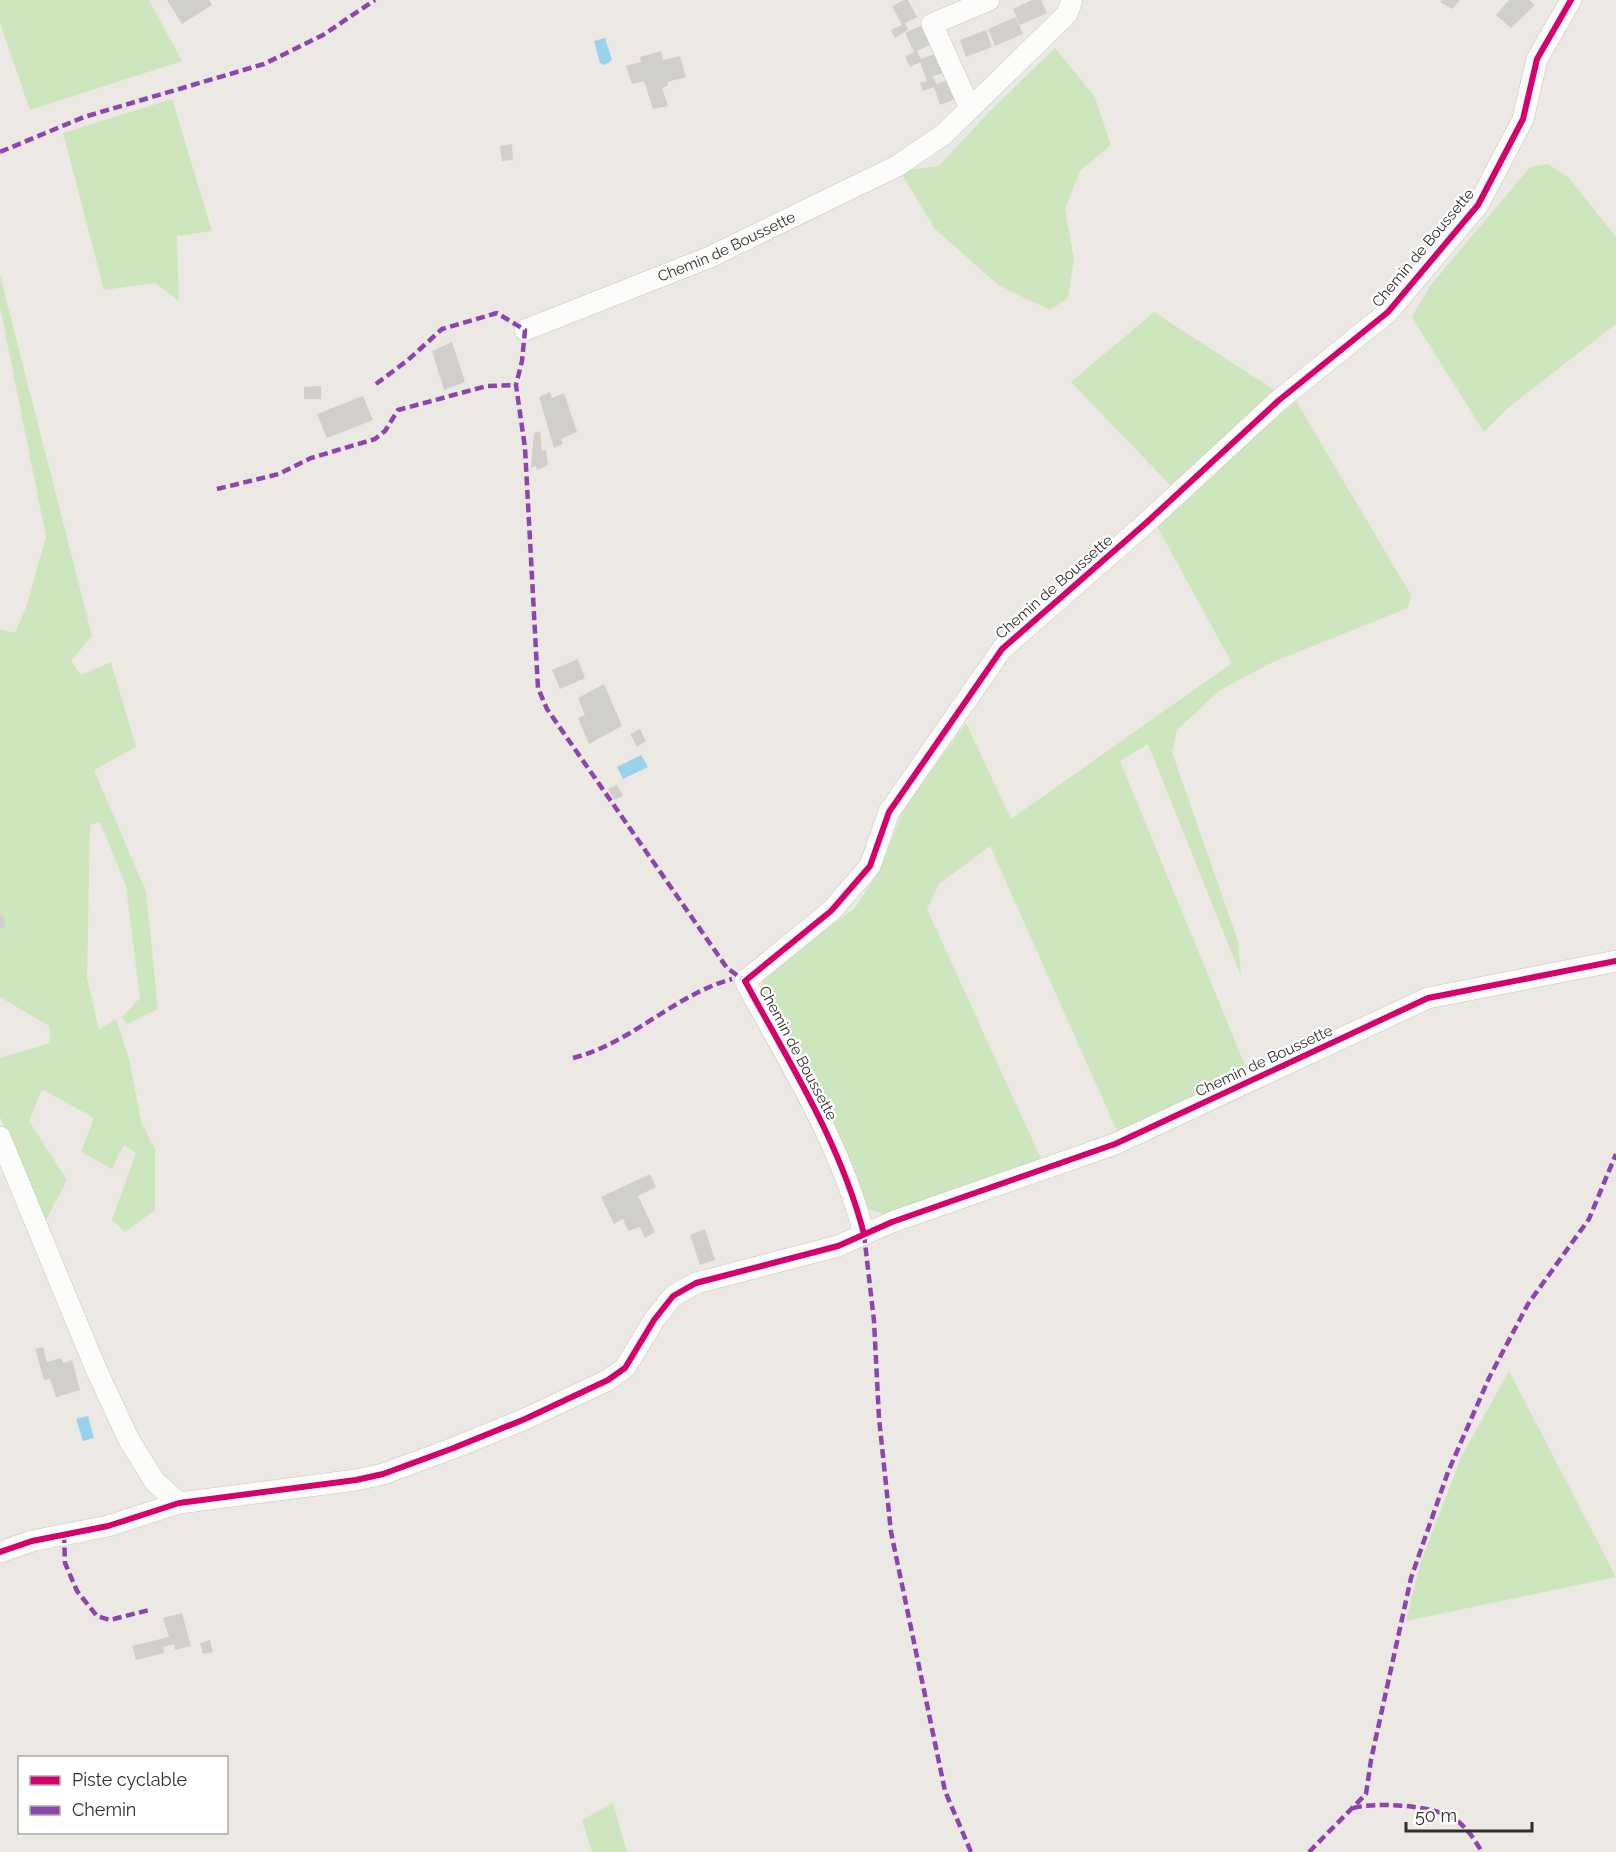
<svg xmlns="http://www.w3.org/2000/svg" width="1616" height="1852" font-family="Raleway,sans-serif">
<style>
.green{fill:#cde6be}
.water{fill:#9ad2eb}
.building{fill:#d1cfcb}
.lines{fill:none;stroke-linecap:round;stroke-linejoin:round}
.minor-casing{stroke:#c5c5c5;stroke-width:22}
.minor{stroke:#fcfcfb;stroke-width:21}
.quiet{stroke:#8e44ad;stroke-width:4.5;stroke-dasharray:9 4.5;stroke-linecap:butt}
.cycleway-casing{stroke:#fff;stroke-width:10}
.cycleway{stroke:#d6006c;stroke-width:6}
.labels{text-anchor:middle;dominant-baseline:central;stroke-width:4.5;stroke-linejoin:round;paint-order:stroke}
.street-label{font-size:15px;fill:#2e2e2e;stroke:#fff}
</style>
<rect width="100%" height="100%" fill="#ece9e4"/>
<!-- green -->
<g class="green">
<polygon points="0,0 149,0 182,61 30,110 0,23"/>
<polygon points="1055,48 1095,97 1111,145 1080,171 1065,209 1074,259 1068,298 1050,310 998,285 935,229 900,171 939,166 986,115"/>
<polygon points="172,99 212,231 177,236 179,301 155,283 104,290 63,133"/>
<polygon points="1548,164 1569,178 1616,237 1616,324 1509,407 1484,432 1412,317 1430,286 1530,167"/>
<polygon points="0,275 92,636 71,661 81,675 111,662 136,747 94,770 146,892 158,1009 127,1024 122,1017 140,998 126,886 100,822 90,825 87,978 99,1030 116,1019 129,1059 141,1121 155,1149 155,1210 125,1232 112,1220 136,1153 124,1145 112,1169 81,1152 94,1118 42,1089 29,1121 67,1180 45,1222 0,1117 0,1058 50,1043 49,1026 0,997 0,629 15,633 26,608 46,537 0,307"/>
<polygon points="1154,312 1276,391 1171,486 1071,382"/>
<polygon points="1296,401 1411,595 1408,608 1273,662 1220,690 1177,730 1172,752 1238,941 1241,976 1148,744 1120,761 1247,1070 1118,1133 990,846 939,884 927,909 1042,1161 886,1215 866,1208 759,1001 765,973 855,908 879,871 905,806 966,723 1011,819 1232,663 1154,521"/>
<polygon points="1509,1371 1616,1577 1406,1621 1421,1561 1462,1455"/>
<polygon points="613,1803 627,1852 592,1852 582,1820"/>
</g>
<!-- water -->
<g class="water">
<polygon points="605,38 612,60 605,65 600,63 594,41"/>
<polygon points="641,755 648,767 623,779 617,767"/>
<polygon points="88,1416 94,1438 83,1441 76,1419"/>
</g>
<!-- building -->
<g class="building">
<polygon points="167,0 209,0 212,5 182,24"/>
<polygon points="904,0 908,0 917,17 905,23 908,30 895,38 891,30 902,25 892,6"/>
<polygon points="1032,0 1041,0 1047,13 1020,25 1013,9"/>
<polygon points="1442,0 1460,0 1452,9 1440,2"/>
<polygon points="1509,0 1529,0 1535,5 1511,28 1496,15"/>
<polygon points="1016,17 1023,34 995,46 988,29"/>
<polygon points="922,25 931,44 917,51 921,59 937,53 944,73 933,76 936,84 951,79 958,98 940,105 934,87 923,91 920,83 927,81 920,62 910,67 905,57 914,52 905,33"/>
<polygon points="986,30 992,47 966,57 960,40"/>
<polygon points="661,51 663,60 680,56 686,77 667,82 668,86 662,88 668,106 653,109 644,81 632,84 626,66 641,62 640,57"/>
<polygon points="512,144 513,160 502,161 500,146"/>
<polygon points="452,342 465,382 444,390 432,351"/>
<polygon points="321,386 321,399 304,399 304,387"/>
<polygon points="550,392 552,398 564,393 577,432 561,439 563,444 554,448 539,397"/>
<polygon points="363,396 373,420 327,438 317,414"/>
<polygon points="540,431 542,451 546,450 548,465 537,470 536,466 531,468 531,466 534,433"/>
<polygon points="578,659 585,678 560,689 552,670"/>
<polygon points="604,684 622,726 589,744 578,718 585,715 578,698"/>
<polygon points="640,729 646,741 637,747 630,734"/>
<polygon points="617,785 623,796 614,800 608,789"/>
<polygon points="3,915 6,927 0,929 0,916"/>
<polygon points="650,1174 656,1187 638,1196 655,1232 645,1238 640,1227 628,1231 623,1219 614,1224 601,1197"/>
<polygon points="705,1229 715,1260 700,1265 690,1235"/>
<polygon points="43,1347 47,1362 61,1358 63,1363 72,1360 80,1390 56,1397 50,1379 44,1380 35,1349"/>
<polygon points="182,1613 191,1646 175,1650 174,1644 163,1647 164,1653 136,1660 132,1646 169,1637 163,1618"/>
<polygon points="210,1640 213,1652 203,1654 200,1643"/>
</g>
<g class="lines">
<defs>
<g id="minor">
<polyline points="970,108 932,24 989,0"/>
<path id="s1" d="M 525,330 L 710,257 L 897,166 L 944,134 L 1067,14 L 1072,0"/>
<polyline points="0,1137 96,1369 129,1440 155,1482 179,1503"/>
<path d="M 864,1234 C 840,1142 790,1064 745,981 L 831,911 L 870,866 L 889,812 L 1002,649 L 1146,523 L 1278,401 L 1388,312 L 1478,205 L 1523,119 L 1537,59 L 1571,0"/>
<polyline points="0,1552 32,1541 108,1526 179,1503 356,1480 383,1474 451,1449 525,1419 608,1380 625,1368 654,1320 673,1296 696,1283 838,1246 892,1222 1115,1144 1428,998 1616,961"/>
</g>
</defs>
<!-- minor casing -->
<use href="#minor" class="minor-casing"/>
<!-- minor -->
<use href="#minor" class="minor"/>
<!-- quiet -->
<g class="quiet">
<polyline points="0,152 84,117 264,64 323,35 375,0"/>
<polyline points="376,384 408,360 442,329 497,313 525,330 522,361 516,385 525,448 538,688 547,709 727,968 745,981"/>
<polyline points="217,489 279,474 311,458 375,439 385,431 398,410 487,386 516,385"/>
<path d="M 573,1058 C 632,1043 674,995 732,979"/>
<polyline points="864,1234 874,1321 879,1418 891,1532 945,1791 971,1852"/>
<polyline points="64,1534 65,1563 77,1591 97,1616 110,1620 149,1610"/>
<path d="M 1353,1808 C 1377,1802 1429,1805 1451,1817 C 1465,1824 1474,1839 1482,1852"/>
<polyline points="1309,1852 1366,1794 1371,1760 1411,1578 1448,1472 1489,1378 1528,1304 1589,1219 1616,1154"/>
</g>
<defs>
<g id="cycleway">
<path d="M 864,1234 C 840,1142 790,1064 745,981 L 831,911 L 870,866 L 889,812 L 1002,649 L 1146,523 L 1278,401 L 1388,312 L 1478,205 L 1523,119 L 1537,59 L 1571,0"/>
<polyline points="0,1552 32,1541 108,1526 179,1503 356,1480 383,1474 451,1449 525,1419 608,1380 625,1368 654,1320 673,1296 696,1283 838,1246 892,1222 1115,1144 1428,998 1616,961"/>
</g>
</defs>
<!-- cycleway casing -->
<use href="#cycleway" class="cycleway-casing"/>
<!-- cycleway -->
<use href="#cycleway" class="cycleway"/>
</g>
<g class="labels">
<!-- street labels -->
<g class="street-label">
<text stroke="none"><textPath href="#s1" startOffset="218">Chemin de Boussette</textPath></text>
<text transform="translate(1423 248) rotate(-50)">Chemin de Boussette</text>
<text transform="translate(1054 587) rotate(-41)">Chemin de Boussette</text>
<text transform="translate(798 1053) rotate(62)">Chemin de Boussette</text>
<text transform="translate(1264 1061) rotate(-25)">Chemin de Boussette</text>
</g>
</g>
<!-- legend -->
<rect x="18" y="1756" width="210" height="78" fill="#ffffff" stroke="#ababab" stroke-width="1.5"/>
<rect x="30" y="1776" width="30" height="9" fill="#d6006c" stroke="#ababab" stroke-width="1.5"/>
<text x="72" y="1786" font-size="18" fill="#2e2e2e">Piste cyclable</text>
<rect x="30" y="1806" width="30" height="9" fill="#8e44ad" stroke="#ababab" stroke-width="1.5"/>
<text x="72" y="1816" font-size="18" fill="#2e2e2e">Chemin</text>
<!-- scale -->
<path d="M1406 1822v9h126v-9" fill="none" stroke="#2e2e2e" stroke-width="3"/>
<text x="1415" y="1822" font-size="18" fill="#2e2e2e" stroke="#ffffff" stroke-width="4.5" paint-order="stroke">50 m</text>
</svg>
